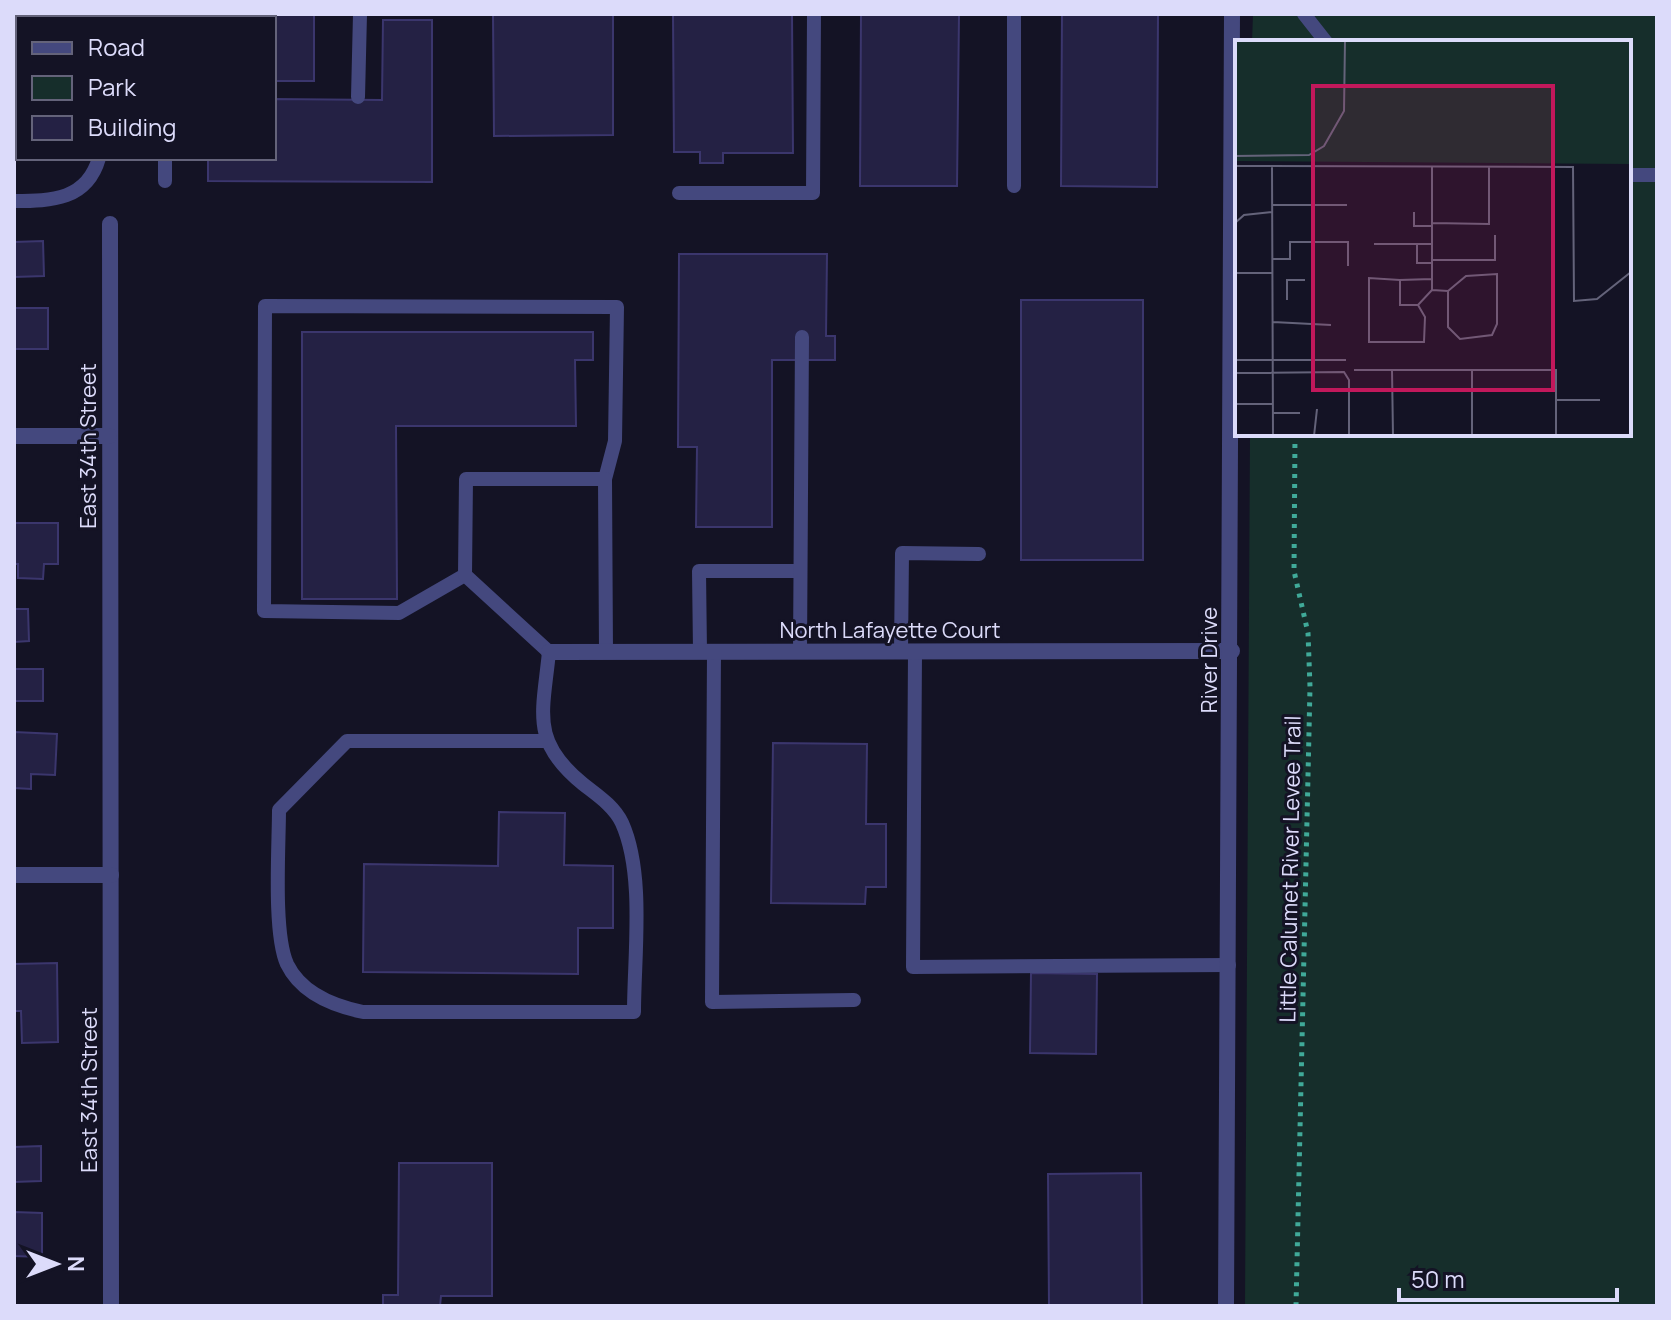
<svg xmlns="http://www.w3.org/2000/svg" width="1671" height="1320" font-family="Manrope,sans-serif">
<style>
.green{fill:#162e2b}
.building{fill:#242144;stroke:#3b366d;stroke-width:2}
.lines{fill:none;stroke-linecap:round;stroke-linejoin:round}
.path{stroke:#40aa99;stroke-width:5;stroke-dasharray:4 6;stroke-linecap:butt}
.lane{stroke:#44487e;stroke-width:14}
.street{stroke:#44487e;stroke-width:16}
.labels{text-anchor:middle;dominant-baseline:central;stroke-width:6;stroke-linejoin:round;paint-order:stroke}
.street-label{font-size:22px;fill:#dcdbfa;stroke:#141325}
.inset-road{fill:none;stroke:#64637a;stroke-width:2}
.view{fill:#c2185b;fill-opacity:0.15;stroke:#c2185b;stroke-width:4}
.inset-edge{fill:none;stroke:#dcdbfa;stroke-width:4}
</style>
<rect width="100%" height="100%" fill="#141325"/>
<!-- green -->
<polygon class="green" points="1253,14 1657,14 1657,1306 1245,1306 1250,434 1629,434 1629,42 1252,42"/>
<!-- building -->
<g class="building">
<polygon points="207,14 314,14 314,81 274,81 274,18 207,18"/>
<polygon points="493,14 613,14 613,135 494,136"/>
<polygon points="673,14 792,14 793,153 723,153 723,163 700,163 700,152 674,152"/>
<polygon points="861,14 959,14 957,186 860,186"/>
<polygon points="1062,14 1158,14 1157,187 1061,186"/>
<polygon points="383,20 432,20 432,182 208,181 208,158 274,158 274,99 382,100"/>
<rect x="14" y="45" width="4" height="73"/>
<polygon points="43,241 44,276 14,277 14,242"/>
<polygon points="679,254 827,254 826,336 835,336 835,360 772,360 772,527 696,527 697,447 678,447"/>
<rect x="1021" y="300" width="122" height="260"/>
<rect x="14" y="308" width="34" height="41"/>
<polygon points="302,332 593,332 593,360 575,360 576,426 396,426 397,599 302,599"/>
<polygon points="14,523 58,523 58,564 44,564 43,579 18,578 18,564 14,564"/>
<polygon points="14,609 28,609 29,641 14,642"/>
<rect x="14" y="669" width="29" height="32"/>
<polygon points="14,732 57,734 55,775 31,774 31,789 14,788"/>
<polygon points="773,743 867,744 866,824 886,824 886,887 866,887 865,904 771,903"/>
<polygon points="499,812 565,813 564,865 613,866 613,928 578,928 578,974 363,972 364,864 498,866"/>
<polygon points="57,963 58,1042 22,1043 21,1011 14,1011 14,964"/>
<polygon points="1031,973 1097,974 1096,1054 1030,1053"/>
<polygon points="41,1146 41,1181 14,1182 14,1147"/>
<polygon points="399,1163 492,1163 492,1296 441,1296 440,1306 383,1306 383,1295 398,1295"/>
<polygon points="1141,1173 1142,1306 1049,1306 1048,1174"/>
<polygon points="14,1212 42,1213 42,1257 14,1256"/>
</g>
<g class="lines">
<!-- path -->
<polyline class="path" points="1295,434 1294,571 1308,633 1310,687 1296,1306"/>
<!-- lane -->
<g class="lane">
<polyline points="100,14 100,18"/>
<polyline points="1304,14 1326,42"/>
<polyline points="166,18 166,14"/>
<polyline points="358,97 360,14"/>
<polyline points="1629,175 1657,175"/>
<polyline points="165,181 165,158"/>
<polyline points="1014,186 1014,14"/>
<polyline points="679,193 813,193 814,14"/>
<path d="M 14,201 C 52,201 87,200 99,158"/>
<polyline points="465,575 399,613 264,611 265,306 617,307 615,441 605,479"/>
<polyline points="700,652 699,571 800,571"/>
<polyline points="714,652 712,1002 854,1000"/>
<polyline points="800,652 802,337"/>
<polyline points="901,652 902,553 979,554"/>
<polyline points="915,652 913,967 1229,965"/>
<path d="M 545,741 L 347,741 L 279,810 C 279,846 273,933 287,964 C 301,993 334,1006 363,1012 L 634,1012 C 634,956 645,874 622,823 C 614,806 597,795 583,784 C 530,741 543,713 549,652 L 465,575 L 466,479 L 605,479 L 606,652"/>
</g>
<!-- street -->
<g class="street">
<polyline points="110,224 111,1306"/>
<polyline points="14,436 109,436"/>
<polyline points="549,652 1232,651"/>
<polyline points="14,875 111,875"/>
<polyline points="1226,1306 1232,14"/>
</g>
</g>
<g class="labels">
<!-- street labels -->
<g class="street-label">
<text transform="translate(88 446) rotate(-90)">East 34th Street</text>
<text x="890" y="630">North Lafayette Court</text>
<text transform="translate(1209 660) rotate(-90)">River Drive</text>
<text transform="translate(1290 869) rotate(-89)">Little Calumet River Levee Trail</text>
<text transform="translate(89 1090) rotate(-90)">East 34th Street</text>
</g>
</g>
<!-- overview -->
<g transform="translate(1235 40)">
<rect width="396" height="396" fill="#141325"/>
<path d="M 0,0 L 396,0 L 396,124 L 0,121 Z" fill="#162e2b"/>
<path class="inset-road" d="M 0,116 L 74,115 L 89,106 L 109,71 L 110,0M 0,126 L 338,127 L 339,261 L 362,259 L 396,232M 37,126 L 38,396M 197,126 L 197,250M 37,165 L 112,165M 179,172 L 179,186 L 197,186M 0,183 L 9,175 L 37,172M 197,183 L 254,184 L 254,126M 139,204 L 197,204M 182,204 L 182,223 L 197,223M 37,219 L 55,219 L 55,202 L 113,202 L 113,226M 197,220 L 260,220 L 260,195M 0,233 L 37,233M 197,239 L 165,240 L 165,265 L 183,265 L 197,250M 165,240 L 134,238 L 134,302 L 189,302 L 190,277 L 183,265M 197,250 L 213,251 L 231,236 L 262,234 L 262,284 L 257,295 L 225,299 L 213,287 L 213,251M 52,260 L 52,240 L 70,240M 38,282 L 96,285M 0,320 L 111,320M 119,330 L 321,330 L 321,396M 157,330 L 158,396M 237,330 L 237,396M 0,333 L 109,332 L 114,340 L 114,396M 321,360 L 365,360M 0,364 L 38,364M 38,373 L 65,373M 79,396 L 82,369"/>
<path class="view" d="M 78,46 L 318,46 L 318,350 L 78,350 Z"/>
<rect width="396" height="396" class="inset-edge"/>
</g>
<!-- border -->
<rect width="1671" height="1320" fill="none" stroke="#dcdbfa" stroke-width="32"/>
<!-- legend -->
<rect x="16" y="16" width="260" height="144" fill="#141325" stroke="#64637a" stroke-width="2"/>
<rect x="32" y="42" width="40" height="12" fill="#44487e" stroke="#64637a" stroke-width="2"/>
<text x="88" y="56" font-size="24" fill="#dcdbfa">Road</text>
<rect x="32" y="76" width="40" height="24" fill="#162e2b" stroke="#64637a" stroke-width="2"/>
<text x="88" y="96" font-size="24" fill="#dcdbfa">Park</text>
<rect x="32" y="116" width="40" height="24" fill="#242144" stroke="#64637a" stroke-width="2"/>
<text x="88" y="136" font-size="24" fill="#dcdbfa">Building</text>
<!-- north arrow -->
<g transform="translate(56 1264) rotate(90)" stroke="#141325" stroke-width="6" paint-order="stroke">
<path d="M0-6L14 30L0 20L-14 30Z" fill="#dcdbfa"/>
<text y="-12" font-size="22" font-weight="bold" text-anchor="middle" fill="#dcdbfa">N</text>
</g>
<!-- scale -->
<path d="M1399 1288v12h218v-12" fill="none" stroke="#dcdbfa" stroke-width="4"/>
<text x="1411" y="1288" font-size="24" fill="#dcdbfa" stroke="#141325" stroke-width="6" paint-order="stroke">50 m</text>
</svg>
